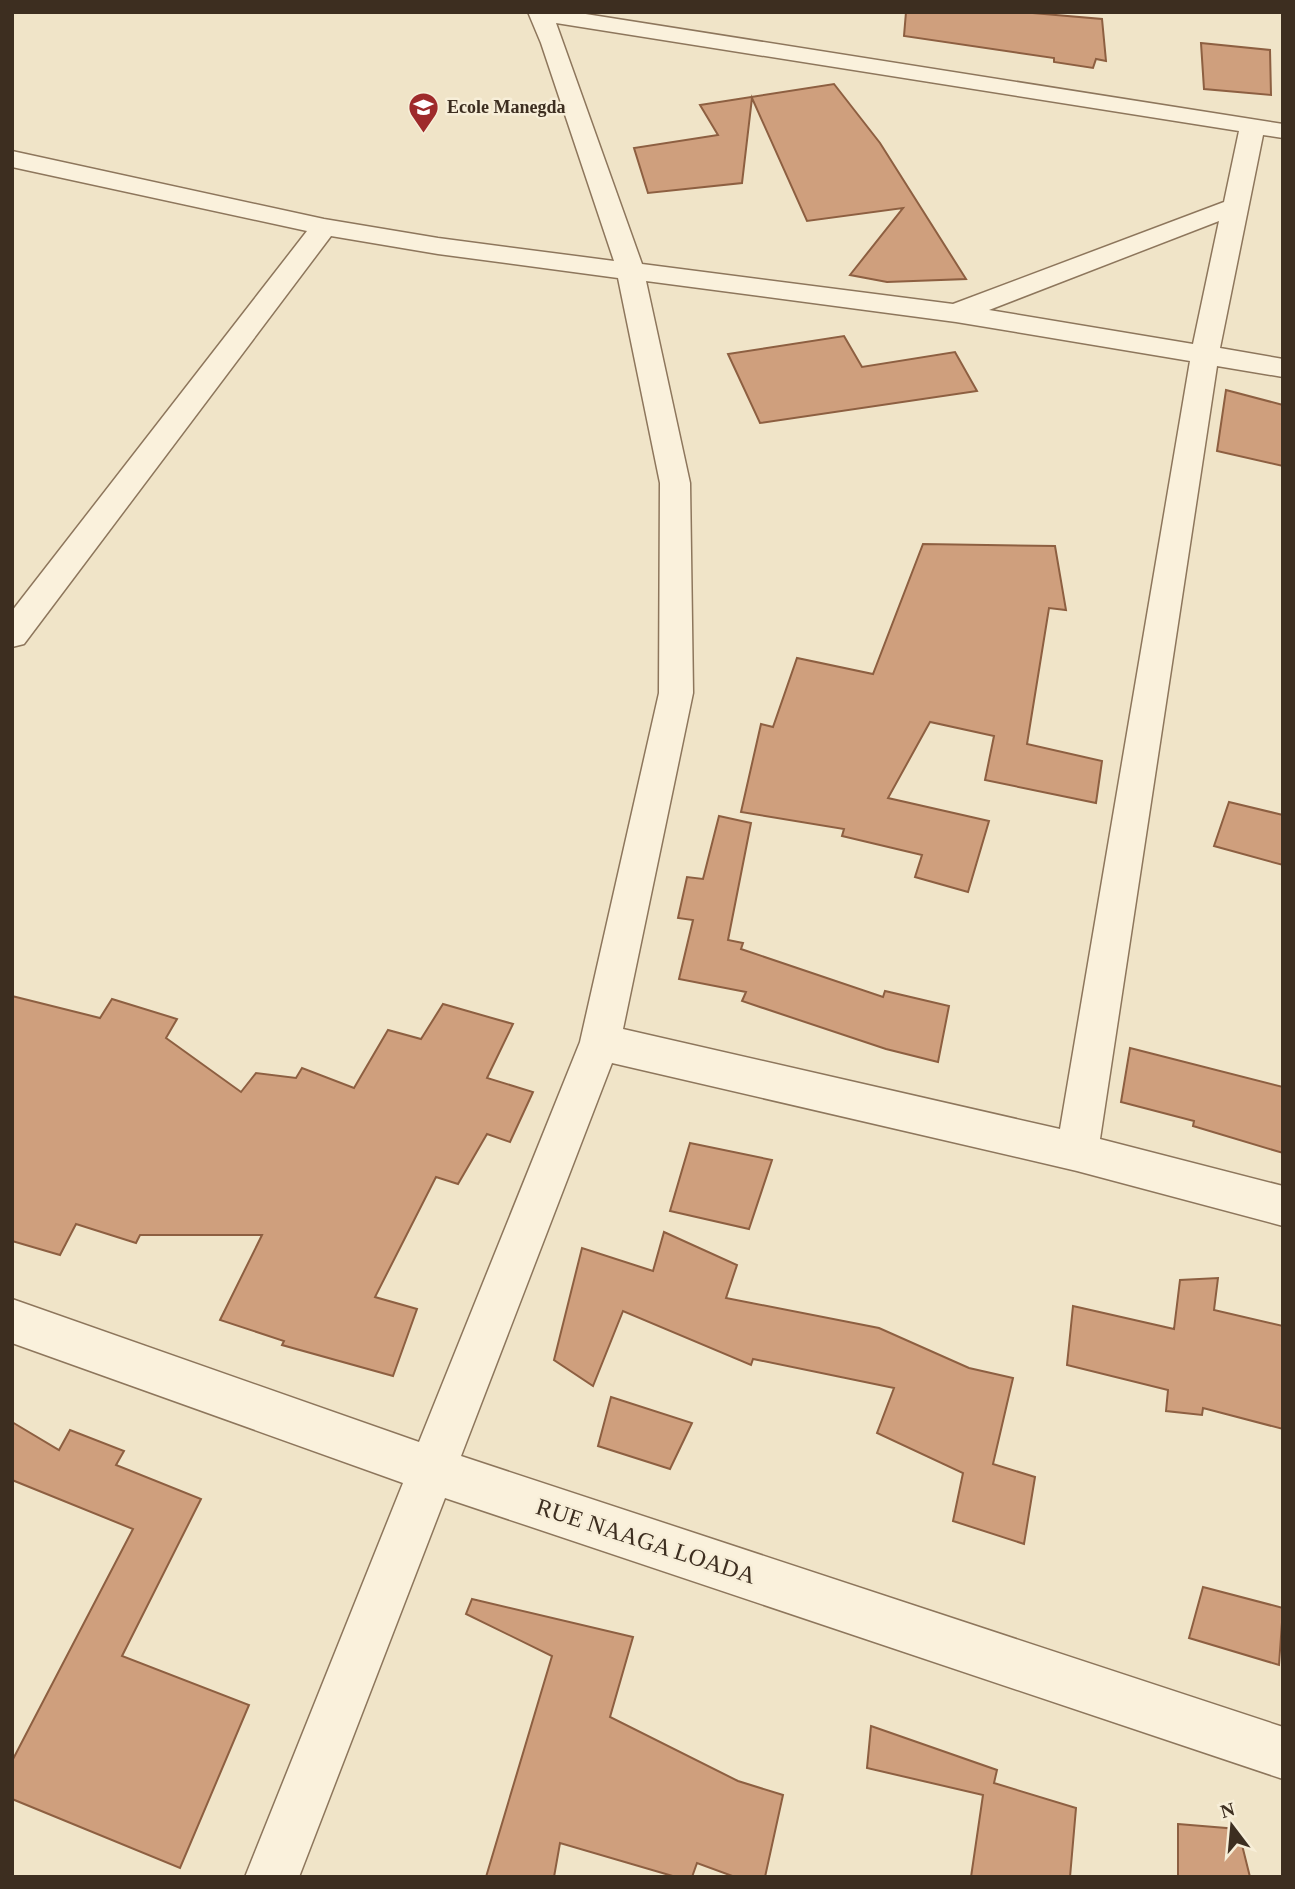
<svg xmlns="http://www.w3.org/2000/svg" width="1295" height="1889" font-family="'Times New Roman',serif">
<style>
.building{fill:#cf9f7d;stroke:#8d5f41;stroke-width:2}
.lines{fill:none;stroke-linecap:round;stroke-linejoin:round}
.street-casing{stroke:#8d765c;stroke-width:3}
.street{fill:#faf1dc;fill-rule:evenodd}
.labels{text-anchor:middle;dominant-baseline:central;stroke-width:5;stroke-linejoin:round;paint-order:stroke}
.far-poi-label{font-size:18px;font-weight:bold;fill:#3d2e20;stroke:#f7eed8;text-anchor:start}
.near-street-label{font-size:24px;fill:#3d2e20;stroke:#f7eed8}
</style>
<rect width="100%" height="100%" fill="#f0e4c8"/>
<!-- building -->
<g class="building">
<polygon points="906,12 1021,12 1102,19 1106,61 1096,59 1093,68 1054,62 1054,58 904,36"/>
<polygon points="1201,43 1270,50 1271,95 1204,89"/>
<polygon points="834,84 880,143 966,279 887,282 850,275 903,208 807,221 752,98 742,183 648,193 634,148 718,135 700,105"/>
<polygon points="844,336 862,367 955,352 977,391 760,423 728,354"/>
<polygon points="1226,390 1283,405 1283,466 1217,451"/>
<polygon points="923,544 1055,546 1066,610 1049,608 1027,744 1102,761 1096,803 985,780 994,736 930,722 888,798 989,821 968,892 915,877 922,855 842,836 844,829 741,812 761,724 773,727 797,658 873,674"/>
<polygon points="1229,802 1283,815 1283,865 1214,846"/>
<polygon points="719,816 751,823 728,940 743,943 741,949 883,997 885,991 949,1006 938,1062 886,1049 742,1001 746,992 679,979 693,920 678,918 687,877 703,879"/>
<polygon points="12,996 100,1018 112,999 177,1019 166,1038 241,1092 256,1073 296,1078 302,1068 354,1088 388,1030 421,1039 443,1004 513,1024 487,1078 533,1092 510,1142 487,1134 458,1184 436,1177 375,1297 417,1309 393,1376 282,1345 284,1341 220,1320 262,1235 140,1235 136,1243 76,1224 60,1255 12,1241"/>
<polygon points="1130,1048 1283,1087 1283,1153 1193,1126 1194,1121 1121,1102"/>
<polygon points="690,1143 772,1160 749,1229 670,1211"/>
<polygon points="664,1232 737,1265 726,1298 879,1328 969,1368 1013,1378 993,1464 1035,1477 1024,1544 953,1521 963,1473 877,1433 894,1388 753,1359 751,1365 623,1311 593,1386 554,1360 582,1248 653,1271"/>
<polygon points="1218,1278 1214,1310 1283,1326 1283,1429 1203,1408 1202,1415 1166,1411 1168,1390 1067,1365 1073,1306 1174,1329 1180,1280"/>
<polygon points="611,1397 692,1423 670,1469 598,1446"/>
<polygon points="12,1422 59,1450 70,1430 124,1451 116,1465 201,1499 122,1656 249,1705 180,1868 12,1799 12,1761 133,1529 12,1480"/>
<polygon points="1203,1587 1283,1608 1279,1665 1189,1638"/>
<polygon points="472,1599 633,1637 610,1717 738,1781 783,1795 765,1877 735,1877 697,1863 692,1877 676,1877 560,1843 554,1877 486,1877 552,1656 466,1614"/>
<polygon points="871,1726 997,1770 994,1783 1076,1808 1070,1877 971,1877 983,1795 867,1768"/>
<polygon points="1178,1824 1238,1829 1250,1877 1178,1877"/>
</g>
<g class="lines">
<defs>
<path id="street" d="M 528,12 L 573,12 L 1283,124 L 1283,138 L 1263,135 L 1220,348 L 1283,359 L 1283,377 L 1217,366 L 1100,1139 L 1283,1186 L 1283,1226 L 1077,1171 L 612,1063 L 461,1456 L 1283,1727 L 1283,1779 L 445,1498 L 299,1877 L 245,1877 L 403,1483 L 12,1343 L 12,1299 L 419,1442 L 580,1042 L 659,693 L 660,483 L 618,278 L 438,254 L 331,236 L 24,644 L 12,647 L 12,611 L 307,231 L 12,167 L 12,151 L 324,219 L 438,238 L 614,261 L 541,43 ZM 556,23 L 1239,131 L 1224,202 L 953,304 L 642,264 ZM 1219,221 L 1193,344 L 989,310 ZM 646,281 L 956,322 L 1190,361 L 1060,1129 L 623,1029 L 693,693 L 690,483 Z"/>
</defs>
<!-- street casing -->
<use href="#street" class="street-casing"/>
<!-- street -->
<use href="#street" class="street"/>
</g>
<!-- icons -->
<defs>
<symbol id="school-pin" viewBox="-11 -11 22 30"><path d="M0 17L-7.5 6A9.5 9.5 0 1 1 7.5 6Z" fill="#9e2a2b" stroke="#f7eed8"/><path d="M0-5L7-2L0 1L-7-2ZM-4 1L0 2.5L4 1V4Q0 6-4 4Z" fill="#fff"/></symbol>
</defs>
<g fill-rule="evenodd">
<use href="#school-pin" x="406" y="90" width="35" height="47"/>
</g>
<g class="labels">
<!-- far-poi labels -->
<g class="far-poi-label">
<text x="447" y="107">Ecole Manegda</text>
</g>
<!-- near-street labels -->
<g class="near-street-label">
<text transform="translate(646 1541) rotate(18)">RUE NAAGA LOADA</text>
</g>
</g>
<!-- border -->
<rect width="1295" height="1889" fill="none" stroke="#3d2e20" stroke-width="28"/>
<!-- north arrow -->
<g transform="translate(1232 1826) rotate(344)" stroke="#f7eed8" stroke-width="5" paint-order="stroke">
<path d="M0-5L12 26L0 18L-12 26Z" fill="#3d2e20"/>
<text y="-10" font-size="19" font-weight="bold" text-anchor="middle" fill="#3d2e20">N</text>
</g>
</svg>
